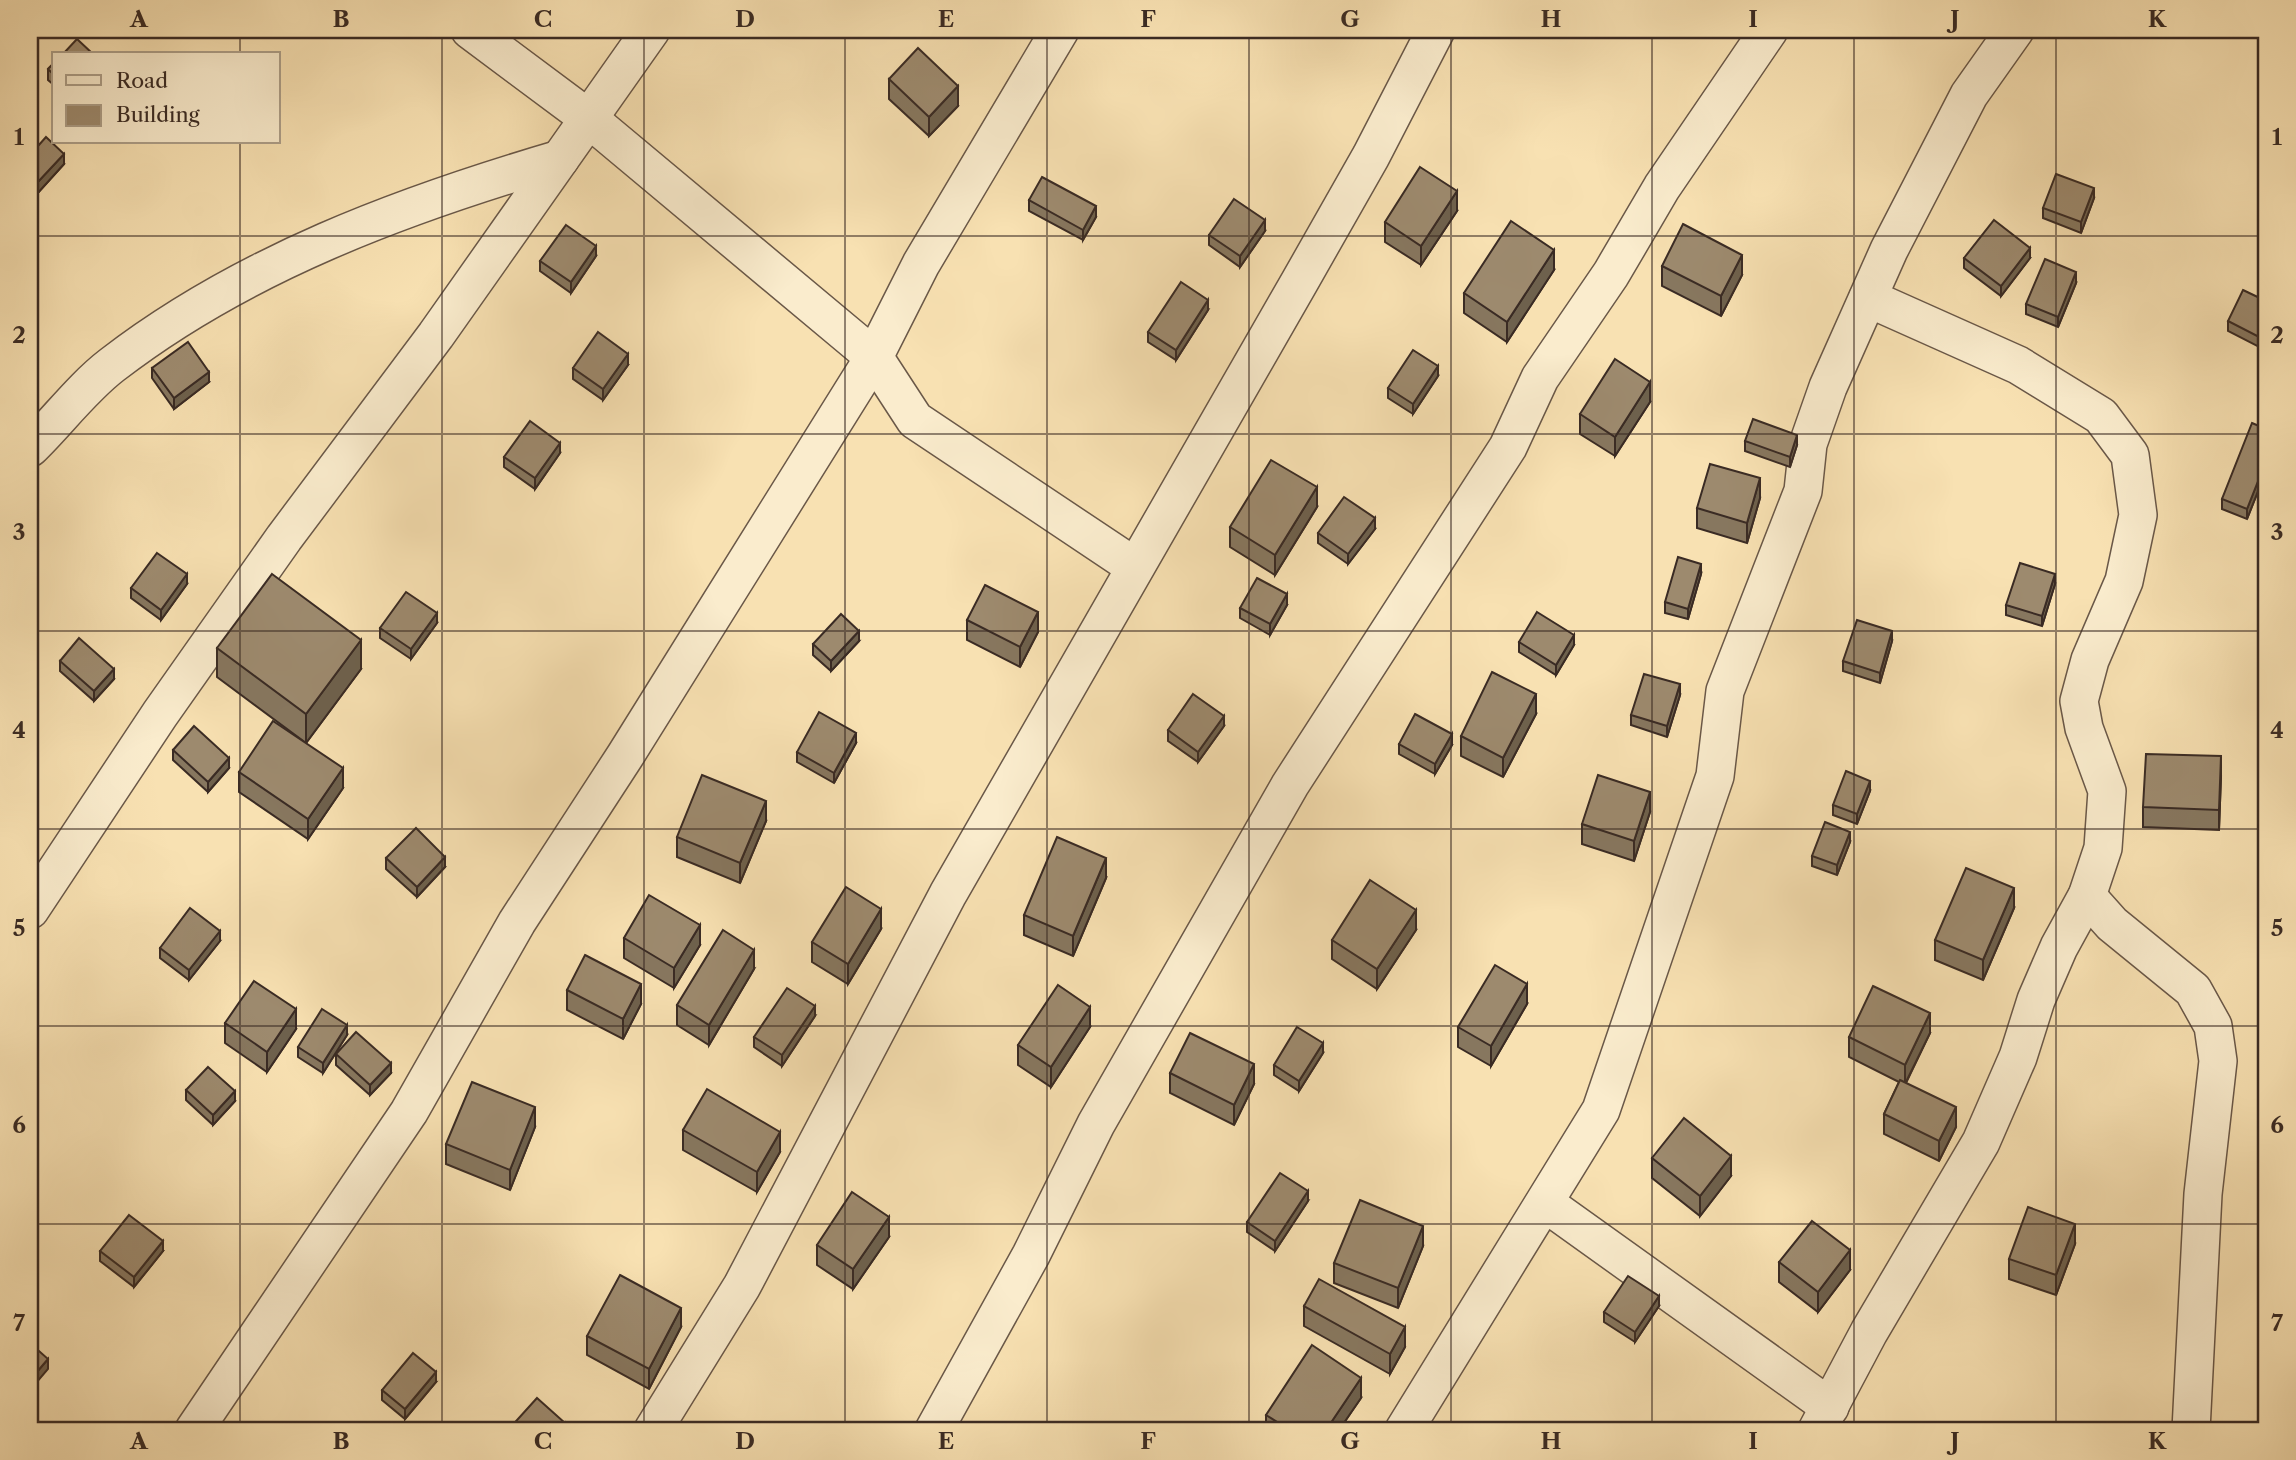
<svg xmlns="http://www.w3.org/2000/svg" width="2296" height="1460" font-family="'Libre Caslon Text',serif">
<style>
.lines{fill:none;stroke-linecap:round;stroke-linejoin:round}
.street-casing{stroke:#6a5848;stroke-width:40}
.street{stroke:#faeccd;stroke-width:37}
.wall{fill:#87775f;stroke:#3a2b24;stroke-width:2}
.shaded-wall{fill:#6e614d;stroke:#3a2b24;stroke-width:2}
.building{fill:#9d8a6e;stroke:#3a2b24;stroke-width:2}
.grid{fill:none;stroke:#3a2b24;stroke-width:2;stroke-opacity:0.55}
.neatline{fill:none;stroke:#3a2b24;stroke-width:2.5}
.grid-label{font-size:23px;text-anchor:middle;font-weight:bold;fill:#3a2b24}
</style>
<rect width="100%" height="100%" fill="#f8e1b2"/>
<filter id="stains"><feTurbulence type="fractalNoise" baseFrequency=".00286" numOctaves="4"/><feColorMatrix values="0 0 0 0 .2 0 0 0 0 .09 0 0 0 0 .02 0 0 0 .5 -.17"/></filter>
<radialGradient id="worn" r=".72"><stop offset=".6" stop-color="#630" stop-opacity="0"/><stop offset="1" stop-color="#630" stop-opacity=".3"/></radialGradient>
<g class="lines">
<defs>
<g id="street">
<polyline points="470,30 588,118 874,357 915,420 1135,567"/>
<path d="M 30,448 C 57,422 82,388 112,365 C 243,264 403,205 560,159"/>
<polyline points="2087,896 2112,924 2193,990 2213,1026 2218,1061 2203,1194 2191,1430"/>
<polyline points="30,910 160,714 284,538 436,335 651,30"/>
<polyline points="1545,1203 1830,1407"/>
<polyline points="194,1430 409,1112 517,922 625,756 874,357 921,264 1060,30"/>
<polyline points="653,1430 742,1286 948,894 1300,281 1371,156 1436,30"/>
<polyline points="934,1430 1031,1255 1096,1124 1290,785 1508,447 1540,378 1611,274 1662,187 1769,30"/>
<polyline points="1404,1430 1601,1110 1715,776 1725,691 1803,491 1808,444 1828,387 1889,250 1969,95 2015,30"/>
<polyline points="1817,1430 1869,1332 1981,1142 2018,1057 2036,1000 2059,947 2087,896 2103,848 2107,791 2084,728 2079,701 2090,660 2124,581 2138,515 2130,455 2101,416 2018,365 1868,298"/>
</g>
</defs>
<!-- street casing -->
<use href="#street" class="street-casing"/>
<!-- street -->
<use href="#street" class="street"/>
</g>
<!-- wall -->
<g class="wall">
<polygon points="54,63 54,85 48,80 48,69"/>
<polygon points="889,79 958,106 929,136 889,99"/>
<polygon points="30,155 64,164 36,195 30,189"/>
<polygon points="2094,198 2081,233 2043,218 2043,208"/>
<polygon points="1029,200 1096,217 1083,240 1029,211"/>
<polygon points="1457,211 1421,265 1385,242 1385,222"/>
<polygon points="1265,231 1240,267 1209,245 1209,235"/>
<polygon points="596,256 571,293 540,271 540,261"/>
<polygon points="1964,258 2030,258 2001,296 1964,268"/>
<polygon points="1662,266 1742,275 1721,316 1662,286"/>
<polygon points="1554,270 1507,342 1464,313 1464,293"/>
<polygon points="2076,283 2058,327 2026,314 2026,304"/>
<polygon points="2266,301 2265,350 2228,331 2228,321"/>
<polygon points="1208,310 1176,360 1148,342 1148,332"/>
<polygon points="628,365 603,400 573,379 573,368"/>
<polygon points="152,368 209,382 174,409 152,378"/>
<polygon points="1438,376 1413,414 1388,398 1388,388"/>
<polygon points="1650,402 1615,456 1580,434 1580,414"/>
<polygon points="2266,429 2266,471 2247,519 2222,509 2222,499"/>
<polygon points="1745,441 1797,445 1790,467 1745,451"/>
<polygon points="560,453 535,489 504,467 504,457"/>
<polygon points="1760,498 1747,543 1697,528 1697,508"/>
<polygon points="1317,507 1275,575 1230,547 1230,527"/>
<polygon points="1375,529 1348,564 1318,543 1318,533"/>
<polygon points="1701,574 1688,619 1665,613 1665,602"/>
<polygon points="187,584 161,620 131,598 131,588"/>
<polygon points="2055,584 2042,626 2006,615 2006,605"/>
<polygon points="1287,605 1270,635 1240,618 1240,608"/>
<polygon points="967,620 1038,632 1020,667 967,640"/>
<polygon points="437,623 411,659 380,638 380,628"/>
<polygon points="859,641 831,671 813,655 813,644"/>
<polygon points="1892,641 1880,683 1843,671 1843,661"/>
<polygon points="1519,642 1574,645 1556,675 1519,652"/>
<polygon points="217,648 361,669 306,743 217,677"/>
<polygon points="60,661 114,679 94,701 60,671"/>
<polygon points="1680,695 1667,737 1631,725 1631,715"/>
<polygon points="1536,714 1503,777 1461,756 1461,736"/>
<polygon points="1224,726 1198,762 1168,741 1168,730"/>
<polygon points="856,743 834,783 797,762 797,752"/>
<polygon points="1399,744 1452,745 1435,774 1399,754"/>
<polygon points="173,750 229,768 208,792 173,760"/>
<polygon points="239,772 343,788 308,839 239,792"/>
<polygon points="2221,776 2219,830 2143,827 2143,807"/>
<polygon points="1870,791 1857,824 1833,815 1833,805"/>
<polygon points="2266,810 2266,879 2259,878 2259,858"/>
<polygon points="1650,812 1634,861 1582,844 1582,824"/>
<polygon points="766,821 740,883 677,857 677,837"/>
<polygon points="1850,842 1837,875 1812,866 1812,856"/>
<polygon points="386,858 445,867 417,897 386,869"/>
<polygon points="1106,878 1073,956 1024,935 1024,915"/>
<polygon points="2014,908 1983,980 1935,960 1935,940"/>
<polygon points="881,929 848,984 812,962 812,942"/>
<polygon points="1416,930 1377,989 1332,959 1332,940"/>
<polygon points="624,938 700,945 674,988 624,958"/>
<polygon points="220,941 189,980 160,958 160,948"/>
<polygon points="754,969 709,1045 677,1025 677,1005"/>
<polygon points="567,990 641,1004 623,1039 567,1010"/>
<polygon points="1527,1004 1491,1066 1458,1047 1458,1027"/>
<polygon points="815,1016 782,1066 754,1047 754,1037"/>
<polygon points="225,1023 296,1029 267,1072 225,1043"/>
<polygon points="1090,1027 1051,1087 1018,1065 1018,1045"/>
<polygon points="1930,1033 1906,1083 1956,1127 1939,1161 1884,1134 1884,1114 1899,1082 1849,1057 1849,1037"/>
<polygon points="347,1035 323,1073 298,1057 298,1047"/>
<polygon points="1323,1053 1299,1091 1274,1075 1274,1065"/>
<polygon points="336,1054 391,1073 370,1095 336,1065"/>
<polygon points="1170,1073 1254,1084 1234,1125 1170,1093"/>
<polygon points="186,1090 235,1101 213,1125 186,1100"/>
<polygon points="535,1127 510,1190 446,1164 446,1144"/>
<polygon points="683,1130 780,1152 757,1192 683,1150"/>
<polygon points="1652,1158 1731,1176 1700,1216 1652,1178"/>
<polygon points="1308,1201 1275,1251 1247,1232 1247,1222"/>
<polygon points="889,1237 853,1289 817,1265 817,1245"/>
<polygon points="2075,1244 2056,1295 2009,1279 2009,1259"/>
<polygon points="1423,1246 1398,1308 1334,1283 1334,1263"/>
<polygon points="100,1251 163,1251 134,1287 100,1261"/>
<polygon points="1779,1262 1850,1270 1818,1312 1779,1282"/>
<polygon points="1304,1306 1405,1347 1390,1374 1304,1326"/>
<polygon points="1659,1306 1635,1342 1604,1322 1604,1312"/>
<polygon points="681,1327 649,1389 587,1355 587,1336"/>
<polygon points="436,1382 405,1419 382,1400 382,1390"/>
<polygon points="1361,1398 1339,1430 1266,1430 1266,1415"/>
</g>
<!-- shaded-wall -->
<g class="shaded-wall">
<polygon points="958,86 958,106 929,136 929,117"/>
<polygon points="64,154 64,164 36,195 36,184"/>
<polygon points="2094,188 2094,198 2081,233 2081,222"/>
<polygon points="1457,191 1457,211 1421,265 1421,246"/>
<polygon points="1096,206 1096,217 1083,240 1083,230"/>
<polygon points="1265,220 1265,231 1240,267 1240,256"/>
<polygon points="596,246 596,256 571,293 571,282"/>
<polygon points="2030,248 2030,258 2001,296 2001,286"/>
<polygon points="1554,250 1554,270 1507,342 1507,322"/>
<polygon points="1742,255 1742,275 1721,316 1721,296"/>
<polygon points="2076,272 2076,283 2058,327 2058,317"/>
<polygon points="1208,300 1208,310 1176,360 1176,350"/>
<polygon points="628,354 628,365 603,400 603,389"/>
<polygon points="1438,366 1438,376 1413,414 1413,404"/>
<polygon points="209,372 209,382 174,409 174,398"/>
<polygon points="1650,382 1650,402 1615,456 1615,437"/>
<polygon points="1797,435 1797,445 1790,467 1790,457"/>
<polygon points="560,443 560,453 535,489 535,478"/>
<polygon points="2266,461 2266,471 2247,519 2247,509"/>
<polygon points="1760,478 1760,498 1747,543 1747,523"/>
<polygon points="1317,487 1317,507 1275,575 1275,555"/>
<polygon points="1375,518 1375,529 1348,564 1348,554"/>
<polygon points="1701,564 1701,574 1688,619 1688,609"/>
<polygon points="187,574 187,584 161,620 161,610"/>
<polygon points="2055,574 2055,584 2042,626 2042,616"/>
<polygon points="1287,594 1287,605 1270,635 1270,624"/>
<polygon points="1038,612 1038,632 1020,667 1020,647"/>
<polygon points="437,613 437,623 411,659 411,649"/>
<polygon points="859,631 859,641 831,671 831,661"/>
<polygon points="1892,631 1892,641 1880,683 1880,673"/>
<polygon points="1574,635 1574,645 1556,675 1556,665"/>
<polygon points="361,640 361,669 306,743 306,714"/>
<polygon points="114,669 114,679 94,701 94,691"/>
<polygon points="1680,684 1680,695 1667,737 1667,726"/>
<polygon points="1536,694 1536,714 1503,777 1503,758"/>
<polygon points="1224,716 1224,726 1198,762 1198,752"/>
<polygon points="856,733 856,743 834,783 834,773"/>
<polygon points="1452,734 1452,745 1435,774 1435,764"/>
<polygon points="2221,756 2221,776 2219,830 2219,810"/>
<polygon points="229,758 229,768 208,792 208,782"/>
<polygon points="343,768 343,788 308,839 308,819"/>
<polygon points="1870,781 1870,791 1857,824 1857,814"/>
<polygon points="1650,792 1650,812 1634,861 1634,841"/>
<polygon points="766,801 766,821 740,883 740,863"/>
<polygon points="1850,832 1850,842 1837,875 1837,865"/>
<polygon points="445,857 445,867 417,897 417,887"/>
<polygon points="1106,858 1106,878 1073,956 1073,936"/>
<polygon points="2014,888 2014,908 1983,980 1983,960"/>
<polygon points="881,909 881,929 848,984 848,964"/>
<polygon points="1416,910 1416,930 1377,989 1377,969"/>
<polygon points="700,925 700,945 674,988 674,968"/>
<polygon points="220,931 220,941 189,980 189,970"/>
<polygon points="754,950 754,969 709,1045 709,1025"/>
<polygon points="641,984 641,1004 623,1039 623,1019"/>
<polygon points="1527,984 1527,1004 1491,1066 1491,1046"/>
<polygon points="815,1006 815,1016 782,1066 782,1055"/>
<polygon points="1090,1007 1090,1027 1051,1087 1051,1067"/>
<polygon points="296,1009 296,1029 267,1072 267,1052"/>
<polygon points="1930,1013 1930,1033 1905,1084 1905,1065"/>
<polygon points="347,1025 347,1035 323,1073 323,1063"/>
<polygon points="1323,1043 1323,1053 1299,1091 1299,1081"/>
<polygon points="391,1063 391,1073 370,1095 370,1085"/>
<polygon points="1254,1064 1254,1084 1234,1125 1234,1105"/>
<polygon points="235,1091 235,1101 213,1125 213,1115"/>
<polygon points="535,1107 535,1127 510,1190 510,1170"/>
<polygon points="1956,1107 1956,1127 1939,1161 1939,1141"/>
<polygon points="780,1132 780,1152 757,1192 757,1172"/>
<polygon points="1731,1156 1731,1176 1700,1216 1700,1196"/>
<polygon points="1308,1191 1308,1201 1275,1251 1275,1241"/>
<polygon points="889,1217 889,1237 853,1289 853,1269"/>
<polygon points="2075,1224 2075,1244 2056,1295 2056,1275"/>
<polygon points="1423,1226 1423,1246 1398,1308 1398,1288"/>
<polygon points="163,1241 163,1251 134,1287 134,1277"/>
<polygon points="1850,1250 1850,1270 1818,1312 1818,1292"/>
<polygon points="1659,1296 1659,1306 1635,1342 1635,1332"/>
<polygon points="681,1308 681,1327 649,1389 649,1369"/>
<polygon points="1405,1327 1405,1347 1390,1374 1390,1354"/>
<polygon points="48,1359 48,1369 30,1390 30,1380"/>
<polygon points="436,1372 436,1382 405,1419 405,1409"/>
<polygon points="1361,1378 1361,1398 1339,1430 1326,1430"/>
<polygon points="565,1423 565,1430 558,1430"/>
</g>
<!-- building -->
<g class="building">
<polygon points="77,39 93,54 63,54"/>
<polygon points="918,48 958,86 929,117 889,79"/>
<polygon points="54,63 54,75 48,69"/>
<polygon points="46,137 64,154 36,184 30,179 30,155"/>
<polygon points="1420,167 1457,191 1421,246 1385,222"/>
<polygon points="2056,174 2094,188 2081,222 2043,208"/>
<polygon points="1042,177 1096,206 1083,230 1029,200"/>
<polygon points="1234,199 1265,220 1240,256 1209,235"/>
<polygon points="1994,220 2030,248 2001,286 1964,258"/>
<polygon points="1511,221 1554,250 1507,322 1464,293"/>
<polygon points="1683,224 1742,255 1721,296 1662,266"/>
<polygon points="566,225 596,246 571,282 540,261"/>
<polygon points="2045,259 2076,272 2058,317 2026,304"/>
<polygon points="1181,282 1208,300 1176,350 1148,332"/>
<polygon points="2243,290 2266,301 2266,337 2265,340 2228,321"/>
<polygon points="598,332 628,354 603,389 573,368"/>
<polygon points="188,342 209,372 174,398 152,368"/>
<polygon points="1413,350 1438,366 1413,404 1388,388"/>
<polygon points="1615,359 1650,382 1615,437 1580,414"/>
<polygon points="1753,419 1797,435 1790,457 1745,441"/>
<polygon points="530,421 560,443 535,478 504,457"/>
<polygon points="2252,423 2266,429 2266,461 2247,509 2222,499"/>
<polygon points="1271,460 1317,487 1275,555 1230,527"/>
<polygon points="1710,464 1760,478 1747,523 1697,508"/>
<polygon points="1344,497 1375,518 1348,554 1318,533"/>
<polygon points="157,553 187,574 161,610 131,588"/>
<polygon points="1678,557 1701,564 1688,609 1665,602"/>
<polygon points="2020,563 2055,574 2042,616 2006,605"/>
<polygon points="272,574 361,640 306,714 217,648"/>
<polygon points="1257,578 1287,594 1270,624 1240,608"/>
<polygon points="985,585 1038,612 1020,647 967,620"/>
<polygon points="406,592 437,613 411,649 380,628"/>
<polygon points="1537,612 1574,635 1556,665 1519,642"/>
<polygon points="841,614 859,631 831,661 813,644"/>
<polygon points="1857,620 1892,631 1880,673 1843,661"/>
<polygon points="79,638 114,669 94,691 60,661"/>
<polygon points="1492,672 1536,694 1503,758 1461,736"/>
<polygon points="1644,674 1680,684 1667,726 1631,715"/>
<polygon points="1193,694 1224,716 1198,752 1168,730"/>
<polygon points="819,712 856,733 834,773 797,752"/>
<polygon points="1415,714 1452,734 1435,764 1399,744"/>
<polygon points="273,721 343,768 308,819 239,772"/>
<polygon points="194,726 229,758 208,782 173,750"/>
<polygon points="2146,754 2221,756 2219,810 2143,807"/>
<polygon points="1846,771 1870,781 1857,814 1833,805"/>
<polygon points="702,775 766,801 740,863 677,837"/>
<polygon points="1598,775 1650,792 1634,841 1582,824"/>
<polygon points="2265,810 2266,810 2266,859 2259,858"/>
<polygon points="1825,822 1850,832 1837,865 1812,856"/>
<polygon points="416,828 445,857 417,887 386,858"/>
<polygon points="1057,837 1106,858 1073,936 1024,915"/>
<polygon points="1966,868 2014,888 1983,960 1935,940"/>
<polygon points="1370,880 1416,910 1377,969 1332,940"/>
<polygon points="846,887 881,909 848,964 812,942"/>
<polygon points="649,895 700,925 674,968 624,938"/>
<polygon points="190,908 220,931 189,970 160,948"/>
<polygon points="723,930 754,950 709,1025 677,1005"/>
<polygon points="585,955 641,984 623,1019 567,990"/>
<polygon points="1495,965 1527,984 1491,1046 1458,1027"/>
<polygon points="254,981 296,1009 267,1052 225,1023"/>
<polygon points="1058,985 1090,1007 1051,1067 1018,1045"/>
<polygon points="1873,986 1930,1013 1905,1065 1849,1037"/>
<polygon points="787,988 815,1006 782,1055 754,1037"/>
<polygon points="322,1009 347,1025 323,1063 298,1047"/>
<polygon points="1297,1027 1323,1043 1299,1081 1274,1065"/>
<polygon points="356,1032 391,1063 370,1085 336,1054"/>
<polygon points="1190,1033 1254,1064 1234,1105 1170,1073"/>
<polygon points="208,1067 235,1091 213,1115 186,1090"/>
<polygon points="1900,1080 1956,1107 1939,1141 1884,1114"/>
<polygon points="472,1082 535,1107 510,1170 446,1144"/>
<polygon points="707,1089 780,1132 757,1172 683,1130"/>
<polygon points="1684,1118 1731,1156 1700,1196 1652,1158"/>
<polygon points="1280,1173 1308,1191 1275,1241 1247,1222"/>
<polygon points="852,1192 889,1217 853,1269 817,1245"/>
<polygon points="1360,1200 1423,1226 1398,1288 1334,1263"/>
<polygon points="2028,1207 2075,1224 2056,1275 2009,1259"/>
<polygon points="129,1215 163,1241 134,1277 100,1251"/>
<polygon points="1812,1221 1850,1250 1818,1292 1779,1262"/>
<polygon points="620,1275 681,1308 649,1369 587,1336"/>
<polygon points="1628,1276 1659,1296 1635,1332 1604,1312"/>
<polygon points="1319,1279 1405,1327 1390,1354 1304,1306"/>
<polygon points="30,1343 48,1359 30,1380"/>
<polygon points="1312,1345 1361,1378 1326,1430 1290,1430 1266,1415"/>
<polygon points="413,1353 436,1372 405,1409 382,1390"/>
<polygon points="537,1398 565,1423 558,1430 508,1430"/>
</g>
<!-- grid -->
<path class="grid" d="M 240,30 L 240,54M 442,30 L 442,1430M 644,30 L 644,1430M 845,30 L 845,1430M 1047,30 L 1047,1430M 1249,30 L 1249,1430M 1451,30 L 1451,1430M 1652,30 L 1652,1430M 1854,30 L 1854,1430M 2056,30 L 2056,1430M 240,142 L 240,1430M 30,236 L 2266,236M 30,434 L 2266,434M 30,631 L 2266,631M 30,829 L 2266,829M 30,1026 L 2266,1026M 30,1224 L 2266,1224"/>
<!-- margin -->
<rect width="2296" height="1460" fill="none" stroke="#f8e1b2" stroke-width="77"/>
<!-- legend -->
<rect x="52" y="52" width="228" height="91" fill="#faeccd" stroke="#ad9f89" stroke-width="2"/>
<rect x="66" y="75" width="35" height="10" fill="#faeccd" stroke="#ad9f89" stroke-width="2"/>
<text x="116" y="88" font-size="21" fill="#3a2b24">Road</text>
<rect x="66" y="105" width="35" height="21" fill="#9d8a6e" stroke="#ad9f89" stroke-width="2"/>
<text x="116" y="122" font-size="21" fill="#3a2b24">Building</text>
<rect x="38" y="38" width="2220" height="1384" class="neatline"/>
<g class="grid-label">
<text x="139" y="27">A</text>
<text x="341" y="27">B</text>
<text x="543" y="27">C</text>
<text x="745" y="27">D</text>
<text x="946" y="27">E</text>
<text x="1148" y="27">F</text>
<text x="1350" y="27">G</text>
<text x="1551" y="27">H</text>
<text x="1753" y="27">I</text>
<text x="1955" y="27">J</text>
<text x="2157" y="27">K</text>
<text x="19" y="145">1</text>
<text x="2277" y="145">1</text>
<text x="19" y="343">2</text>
<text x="2277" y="343">2</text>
<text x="19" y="540">3</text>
<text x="2277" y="540">3</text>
<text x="19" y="738">4</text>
<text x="2277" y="738">4</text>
<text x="19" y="936">5</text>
<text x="2277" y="936">5</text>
<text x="19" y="1133">6</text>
<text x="2277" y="1133">6</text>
<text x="19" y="1331">7</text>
<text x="2277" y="1331">7</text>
<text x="139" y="1449">A</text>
<text x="341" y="1449">B</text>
<text x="543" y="1449">C</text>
<text x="745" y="1449">D</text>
<text x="946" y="1449">E</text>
<text x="1148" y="1449">F</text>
<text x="1350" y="1449">G</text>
<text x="1551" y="1449">H</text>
<text x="1753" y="1449">I</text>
<text x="1955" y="1449">J</text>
<text x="2157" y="1449">K</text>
</g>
<rect width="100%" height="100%" filter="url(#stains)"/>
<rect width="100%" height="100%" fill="url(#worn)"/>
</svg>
